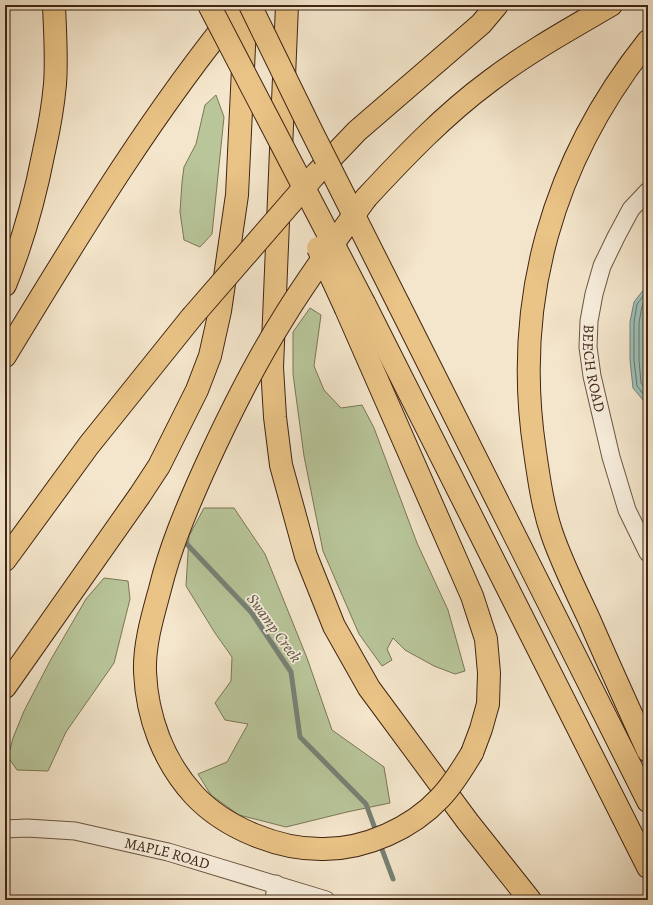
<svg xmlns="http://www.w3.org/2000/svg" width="653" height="905" font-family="Alegreya,serif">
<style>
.green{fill:#b8c69a;stroke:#7c7656}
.water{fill:#9cc0b8;stroke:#778276}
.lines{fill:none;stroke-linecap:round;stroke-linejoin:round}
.shore{stroke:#6e7266;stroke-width:1}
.stream{stroke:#778276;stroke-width:5}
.minor-casing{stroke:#6c5541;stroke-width:19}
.highway-casing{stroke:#3f2513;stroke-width:24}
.minor{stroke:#f8efde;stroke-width:17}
.highway{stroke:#eac386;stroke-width:22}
.highway-bridge-casing{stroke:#3f2513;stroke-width:24;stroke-linecap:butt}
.highway-bridge{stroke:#eac386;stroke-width:22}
.labels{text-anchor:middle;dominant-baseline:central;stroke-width:3.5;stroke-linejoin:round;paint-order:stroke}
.street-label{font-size:15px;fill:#3f2513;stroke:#f8efde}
.water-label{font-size:16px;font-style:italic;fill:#5b5445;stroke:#f8efde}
</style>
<rect width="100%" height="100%" fill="#f4e6cc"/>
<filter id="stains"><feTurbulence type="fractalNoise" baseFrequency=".005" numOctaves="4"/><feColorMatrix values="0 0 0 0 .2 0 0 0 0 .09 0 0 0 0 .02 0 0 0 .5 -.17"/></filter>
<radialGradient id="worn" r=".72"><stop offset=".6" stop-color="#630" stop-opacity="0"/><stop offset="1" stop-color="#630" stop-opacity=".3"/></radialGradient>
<!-- green -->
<g class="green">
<polygon points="216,95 224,117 212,234 200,247 184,240 180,212 182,182 184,167 196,144 205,105"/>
<polygon points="310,308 321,315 314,366 324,390 341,408 362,405 374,428 417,543 448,610 465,671 455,674 434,666 405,650 393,638 387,649 392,660 382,666 359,634 323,551 304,456 293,374 293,332"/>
<polygon points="204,508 234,508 265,554 307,658 332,730 384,767 390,803 347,812 286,827 239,815 211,795 198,774 227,762 248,724 225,720 215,703 231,681 232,657 215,633 186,586 189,536"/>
<polygon points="104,578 128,581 130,599 114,663 66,732 48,771 17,770 8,757 13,738 24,711 50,661 86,599"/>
</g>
<!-- water -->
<polygon class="water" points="648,284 648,401 643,400 633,388 630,360 630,322 634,302"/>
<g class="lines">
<!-- shore -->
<g class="shore">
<polyline points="648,290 637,304 634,322 634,360 637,386 645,396 648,397"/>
<polyline points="648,298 642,306 639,323 639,360 641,383 648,392"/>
<path d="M 648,308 C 643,325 642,366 648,383"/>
</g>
<!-- stream -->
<g class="stream">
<polyline points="181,538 251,612 291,672 300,737 366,804 377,834"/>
<polyline points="380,844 393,879"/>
</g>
<defs>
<g id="minor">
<path id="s1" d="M 648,191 L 631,209 L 616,237 L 602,266 L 594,294 L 589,321 L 588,347 L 592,376 L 611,457 L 627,510 L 648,553"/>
<path id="s2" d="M 5,829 L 27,828 L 75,831 L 168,852 L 326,900"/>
<polyline points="274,900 276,884"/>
</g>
<g id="highway">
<polyline points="287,5 272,367 275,417 281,465 306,556 334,626 369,688 468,822 530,900"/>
<path d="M 648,41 C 553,160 512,301 535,452 C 539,480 543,508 552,534 C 562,563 576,591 589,619 C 608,663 628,707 648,751"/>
<polyline points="315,175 357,131 481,24 497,5"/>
<path d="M 366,198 C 405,156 444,115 490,81 C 528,52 570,29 611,5"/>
<path d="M 5,285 C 23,242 35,197 44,151 C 49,129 53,107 55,84 C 57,58 55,32 54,5"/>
<polyline points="364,303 648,867"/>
<polyline points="399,305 648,801"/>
<polyline points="346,309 472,596 486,639 489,673 488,704 481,729 472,753"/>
<path d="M 5,356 C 78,236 151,114 241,5"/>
<polyline points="5,560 89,445 191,318"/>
<polyline points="5,687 140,495 159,466 197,390 210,356 220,311 237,195 246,5"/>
</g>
</defs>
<!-- minor casing -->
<use href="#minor" class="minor-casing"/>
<!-- highway casing -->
<use href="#highway" class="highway-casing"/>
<!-- minor -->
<use href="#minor" class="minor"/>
<!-- highway -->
<use href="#highway" class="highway"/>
<defs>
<g id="highway-bridge">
<polyline points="209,5 364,303"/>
<polyline points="250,5 310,128 399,305"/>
<path d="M 366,198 C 338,237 309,276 284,317 C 253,366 227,419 203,472 C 186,510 170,548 160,589 C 153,615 144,644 145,672 C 147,717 163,761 194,795 C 225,828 279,850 324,849 C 366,849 412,828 440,798 C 453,785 462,769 472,753"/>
<polyline points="318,248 346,309"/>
<polyline points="191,318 315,175"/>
</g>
</defs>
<!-- highway-bridge casing -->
<use href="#highway-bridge" class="highway-bridge-casing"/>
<!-- highway-bridge -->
<use href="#highway-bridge" class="highway-bridge"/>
</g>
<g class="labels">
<!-- street labels -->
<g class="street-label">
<text stroke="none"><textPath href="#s1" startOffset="193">BEECH ROAD</textPath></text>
<text stroke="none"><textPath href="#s2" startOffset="165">MAPLE ROAD</textPath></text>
</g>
<!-- water labels -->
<g class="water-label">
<text transform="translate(274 628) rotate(54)">Swamp Creek</text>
</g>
</g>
<!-- margin -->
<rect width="653" height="905" fill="none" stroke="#f4e6cc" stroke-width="20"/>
<rect x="6" y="6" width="641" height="893" fill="none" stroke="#3f2513" stroke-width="2"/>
<rect x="10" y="10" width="633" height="885" fill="none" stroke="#3f2513"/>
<rect width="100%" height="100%" filter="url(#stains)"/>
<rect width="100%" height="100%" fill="url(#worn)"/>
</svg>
